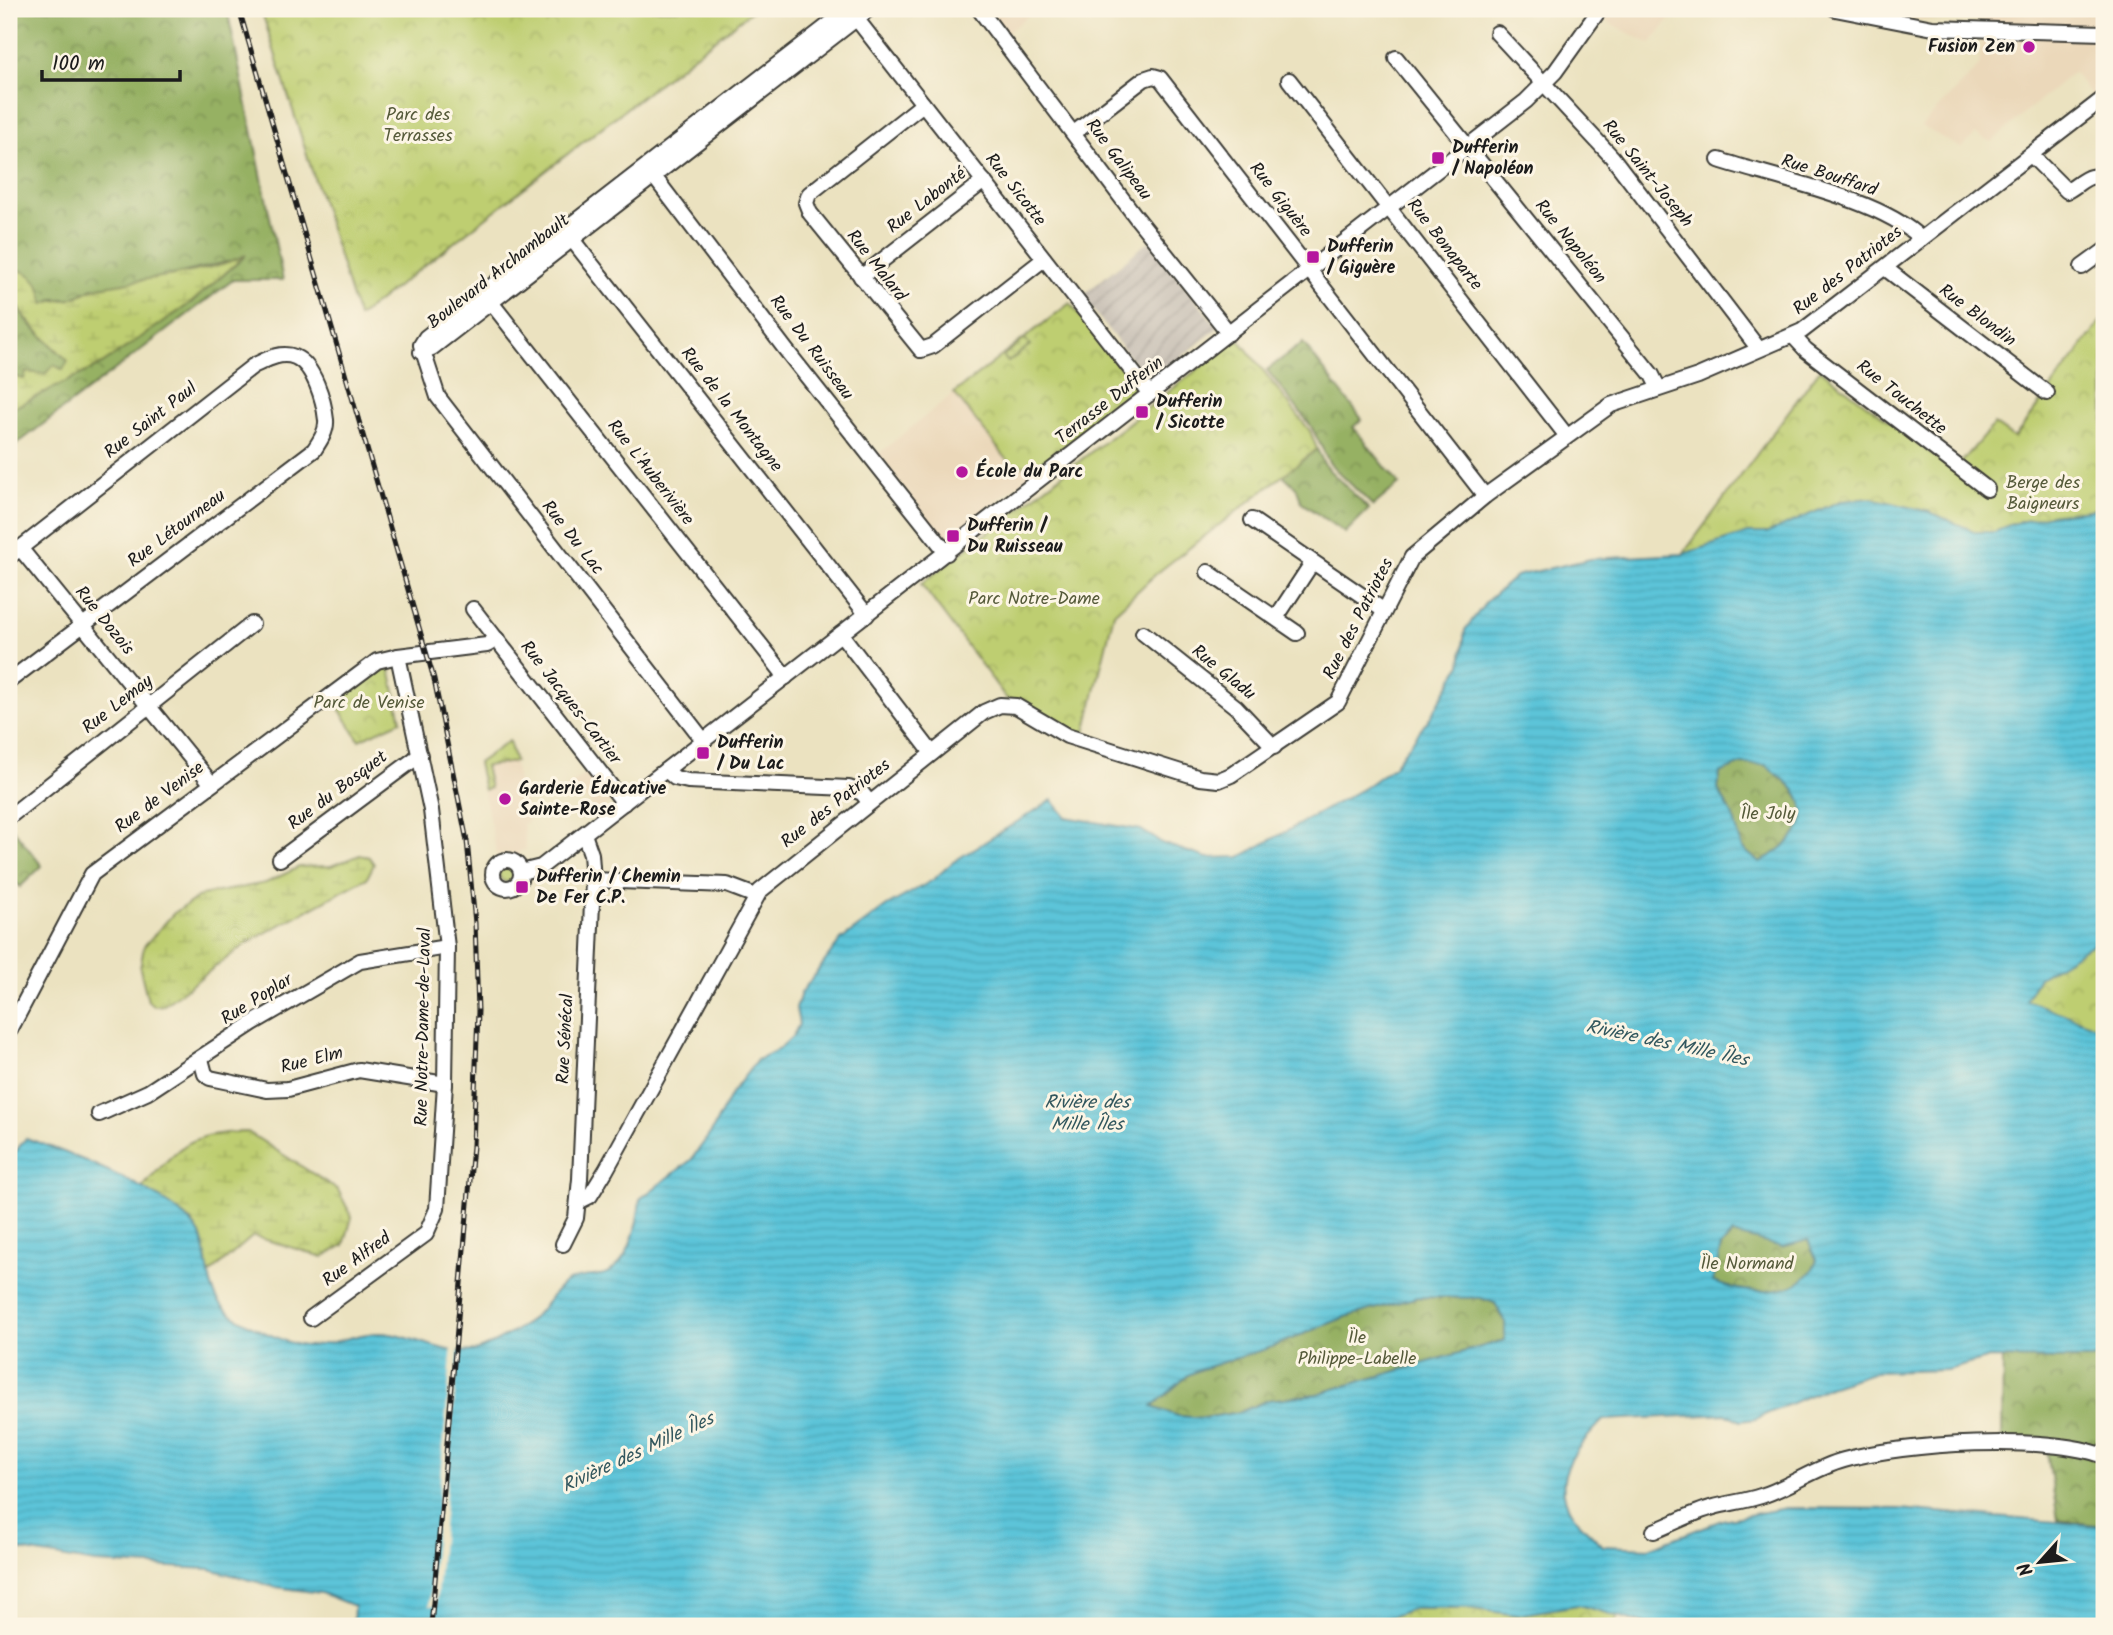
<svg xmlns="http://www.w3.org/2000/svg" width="2113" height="1635" font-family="Kalam,sans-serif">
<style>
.built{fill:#ebd8ba}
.industrial{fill:url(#industrial-furrows)}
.grass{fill:#bece71;stroke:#6d7546;stroke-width:2}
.forest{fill:url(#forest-crowns);stroke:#596640;stroke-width:2}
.wetland{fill:url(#wetland-marsh);stroke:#6d7546;stroke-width:2}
.park{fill:url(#park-crowns);stroke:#6d7546;stroke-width:2}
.garden{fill:url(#garden-dots);stroke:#6d7546;stroke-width:2}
.water{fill:url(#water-rules);stroke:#3c707a;stroke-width:2;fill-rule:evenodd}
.pier{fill:#ebe2c0}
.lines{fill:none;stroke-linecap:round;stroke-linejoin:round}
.minor-casing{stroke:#3b3a35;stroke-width:18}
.minor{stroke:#fff;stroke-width:14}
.rail-casing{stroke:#1c1c1c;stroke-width:5}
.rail{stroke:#fcf5e5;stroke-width:2.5;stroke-dasharray:8;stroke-linecap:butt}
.poi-dot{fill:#b5179e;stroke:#fcf5e5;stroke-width:2.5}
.labels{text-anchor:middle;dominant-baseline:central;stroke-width:6;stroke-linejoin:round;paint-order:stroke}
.poi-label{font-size:18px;font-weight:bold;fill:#1c1c1c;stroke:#fcf5e5;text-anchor:start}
.park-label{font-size:18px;fill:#555a3a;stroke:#fcf5e5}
.street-label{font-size:18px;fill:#1c1c1c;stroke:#fcf5e5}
.water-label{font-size:19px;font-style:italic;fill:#32575e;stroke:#fcf5e5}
</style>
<defs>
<pattern id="industrial-furrows" width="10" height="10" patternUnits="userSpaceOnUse" patternTransform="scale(1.75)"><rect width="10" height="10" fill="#cbc3b8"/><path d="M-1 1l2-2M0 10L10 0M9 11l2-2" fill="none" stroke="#aea79e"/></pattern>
<pattern id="forest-crowns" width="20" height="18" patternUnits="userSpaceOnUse" patternTransform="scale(1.75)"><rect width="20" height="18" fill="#96b163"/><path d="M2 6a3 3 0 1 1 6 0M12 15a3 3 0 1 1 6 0" fill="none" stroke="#7a8f51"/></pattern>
<pattern id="wetland-marsh" width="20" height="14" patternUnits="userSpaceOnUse" patternTransform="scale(1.75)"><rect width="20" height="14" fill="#bece71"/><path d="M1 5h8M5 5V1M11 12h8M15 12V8" fill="none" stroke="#a3b061"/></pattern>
<pattern id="park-crowns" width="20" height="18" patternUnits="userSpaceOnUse" patternTransform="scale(1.75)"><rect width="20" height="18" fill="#bece71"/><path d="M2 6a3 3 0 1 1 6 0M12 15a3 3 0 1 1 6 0" fill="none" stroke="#a3b061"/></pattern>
<pattern id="garden-dots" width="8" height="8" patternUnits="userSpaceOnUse" patternTransform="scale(1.75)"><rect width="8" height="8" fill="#bece71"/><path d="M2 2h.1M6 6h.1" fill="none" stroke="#a3b061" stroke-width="1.8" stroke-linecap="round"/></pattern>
<pattern id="water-rules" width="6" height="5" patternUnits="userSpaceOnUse" patternTransform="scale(1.75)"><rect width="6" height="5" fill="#5cc4d9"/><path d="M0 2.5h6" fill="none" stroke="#4fa8ba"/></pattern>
</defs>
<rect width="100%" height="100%" fill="#fcf5e5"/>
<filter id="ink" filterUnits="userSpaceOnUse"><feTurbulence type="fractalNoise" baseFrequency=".0143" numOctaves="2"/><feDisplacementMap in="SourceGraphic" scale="14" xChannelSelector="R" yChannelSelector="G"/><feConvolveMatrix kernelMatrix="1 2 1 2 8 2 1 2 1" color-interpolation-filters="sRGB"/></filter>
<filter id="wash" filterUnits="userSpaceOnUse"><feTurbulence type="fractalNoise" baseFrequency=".00686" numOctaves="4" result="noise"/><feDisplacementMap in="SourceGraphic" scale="28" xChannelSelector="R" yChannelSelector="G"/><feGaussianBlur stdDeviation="1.57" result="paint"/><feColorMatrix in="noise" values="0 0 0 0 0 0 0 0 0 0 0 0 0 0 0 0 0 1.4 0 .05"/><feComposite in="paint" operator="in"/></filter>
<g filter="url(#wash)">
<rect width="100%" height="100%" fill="#ebe2c0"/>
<!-- built -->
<g class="built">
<polygon points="987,9 1042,9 1039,15 1034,11 1005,34"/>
<polygon points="1612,9 1678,9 1650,44 1604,20"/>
<polygon points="1850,9 2104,9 2104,111 2073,72 1991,142 1976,134 1961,148 1921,126 1979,66 1984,20 1897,19"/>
<polygon points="954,393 1009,462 1016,465 1042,466 948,539 936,528 877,455"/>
<polygon points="509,741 520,790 523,788 528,822 523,823 526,850 519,851 519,857 509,854 497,856 478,763"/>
<polygon points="590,770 614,800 597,813 579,790 567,799 562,792"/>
</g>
<!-- industrial -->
<polygon class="industrial" points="1149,241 1218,328 1154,378 1143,374 1082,296"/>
<!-- grass -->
<circle class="grass" cx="507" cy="874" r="8"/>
<!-- forest -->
<g class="forest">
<polygon points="9,9 227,9 283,280 233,280 9,450 9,410 102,364 192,302 243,258 152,280 93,288 72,299 54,299 44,305 14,269 9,272"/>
<path d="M 9,280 C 13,316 44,337 68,361 L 63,370 C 45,370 25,385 9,375 Z"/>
<polygon points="1303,343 1362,419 1353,427 1399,484 1373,506 1330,464 1311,426 1267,370"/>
<polygon points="1317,449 1325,466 1369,509 1345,533 1302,503 1296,487 1283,475"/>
<path d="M 1741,764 L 1766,764 C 1775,773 1791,784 1798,795 C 1816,827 1783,849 1760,863 L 1742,848 L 1733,816 L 1718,789 L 1720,772 Z"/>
<polygon points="9,824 42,866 20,887 9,875"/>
<path d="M 1732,1234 L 1808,1239 L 1817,1260 C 1803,1301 1745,1294 1712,1282 L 1721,1247 Z"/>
<polygon points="1418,1297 1481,1298 1495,1303 1505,1322 1505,1340 1317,1394 1268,1400 1240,1412 1204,1418 1178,1416 1152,1407 1188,1375 1201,1369 1269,1348 1345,1317"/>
<polygon points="2104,1356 2104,1526 2058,1520 2045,1439 2002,1441 2003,1358 2091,1359"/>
<polygon points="412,1616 433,1616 443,1626 410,1626"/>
</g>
<!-- wetland -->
<g class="wetland">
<path d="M 246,255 L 192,302 L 102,364 L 9,410 L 9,375 L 24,379 L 26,372 L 45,374 L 54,365 L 63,370 L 68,361 C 43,334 9,313 9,272 L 14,269 C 34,272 42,285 44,304 C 54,299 61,301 71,299 C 80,297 87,290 96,288 C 146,277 199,276 246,255 Z"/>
<polygon points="360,855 369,857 374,864 367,878 250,941 164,1005 154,1006 148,1001 140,969 144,946 174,913 202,895 266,883 299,867 331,866"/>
<path d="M 248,1132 L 338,1190 L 352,1217 L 344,1245 L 323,1257 L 253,1236 L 207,1276 L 201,1236 L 191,1221 L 142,1188 C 181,1145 187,1133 248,1132 Z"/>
</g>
<!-- park -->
<g class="park">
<polygon points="261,9 754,9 358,317"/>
<polygon points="1070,303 1132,382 1135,392 1042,466 1016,465 1009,462 954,393"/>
<polygon points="2104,317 2104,557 1746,552 1683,554 1820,369 1954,471 1994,424 2014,438"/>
<polygon points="1238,338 1310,431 1317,449 1157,573 1114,613 1084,737 1006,698 921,584"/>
<polygon points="390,668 401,721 359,740 330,694 352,677"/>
<polygon points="509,741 515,762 485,766 490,788 484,790 478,763"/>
<polygon points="2104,922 2104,1042 2009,1008 2021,968"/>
<polygon points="1443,1599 1622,1605 1614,1626 1234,1626"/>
</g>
<!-- garden -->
<polygon class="garden" points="1025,339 1030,345 1008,362 1003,356"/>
<!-- water -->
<path class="water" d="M 1872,498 L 1930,512 L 1976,532 L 1995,532 L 2011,524 L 2050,515 L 2104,508 L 2104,937 L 2039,977 L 2026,1000 L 2104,1029 L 2104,1356 L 2091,1359 L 1989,1358 L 1948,1370 L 1875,1372 L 1829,1387 L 1755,1419 L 1741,1421 L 1727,1414 L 1603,1420 C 1580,1445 1550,1474 1570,1510 C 1577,1523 1593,1535 1603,1546 L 1649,1548 L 1722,1520 L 1786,1508 L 1900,1509 L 2104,1526 L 2104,1626 L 1653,1626 L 1578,1605 L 1517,1615 L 1467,1608 L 1414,1608 L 1391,1617 L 1345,1626 L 443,1626 L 433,1616 L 413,1616 L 410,1626 L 353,1626 L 354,1606 L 321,1593 L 276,1587 L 210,1569 L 95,1563 L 9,1548 L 9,1160 L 26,1138 C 68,1153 180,1195 200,1235 C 211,1257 203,1292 229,1312 C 245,1324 287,1345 307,1346 C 334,1346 362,1329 390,1334 C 417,1338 446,1355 473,1351 C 484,1350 525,1326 533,1318 C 543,1308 551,1296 561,1286 C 572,1276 588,1277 601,1275 C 630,1268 638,1223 640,1199 L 691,1160 L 712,1131 L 731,1094 L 757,1060 L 779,1049 L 793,1036 L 799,1024 L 796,1008 L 801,993 L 841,940 L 887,906 L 933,880 L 953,862 L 1052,800 L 1066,817 L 1141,830 L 1164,844 L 1207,858 L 1240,857 L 1364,788 L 1393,767 L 1431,716 L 1461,665 L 1465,630 L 1487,601 L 1516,576 L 1591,559 L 1683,554 L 1748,533 L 1768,533 L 1840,501 ZM 1741,764 L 1766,765 C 1775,773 1792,784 1798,795 C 1816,827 1783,849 1760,863 L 1742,848 L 1733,816 L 1718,789 L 1720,773 ZM 1732,1234 L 1782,1247 L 1808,1240 L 1817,1260 C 1803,1300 1745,1294 1713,1282 L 1721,1247 ZM 1418,1297 L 1481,1298 L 1495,1303 L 1505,1322 L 1505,1340 L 1317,1394 L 1268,1400 L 1240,1412 L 1204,1418 L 1178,1416 L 1152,1407 L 1188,1375 L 1201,1369 L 1269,1348 L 1345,1317 Z"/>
<!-- pier -->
<polygon class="pier" points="452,1346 459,1347 436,1606 429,1606"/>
</g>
<g filter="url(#ink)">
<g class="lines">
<defs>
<g id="minor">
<polyline points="979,9 1136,217 1229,333"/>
<polyline points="1835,9 1933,28 2104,33"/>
<polyline points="852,13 1150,394"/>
<polyline points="1497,33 1612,157 1758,348"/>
<polyline points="1396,58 1652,375 1658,387"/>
<polyline points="1289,80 1566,435"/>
<polyline points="923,104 809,194 806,203 810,213 921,350 933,346 1044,259"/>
<polyline points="1074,133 1144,79 1153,76 1160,78 1485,496"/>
<path d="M 2031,155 L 2067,191 C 2080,185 2091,168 2104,182"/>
<path d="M 1719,160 C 1774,178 1882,199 1921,239"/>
<polyline points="649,170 786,350 947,553"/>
<polyline points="567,233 867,615"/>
<polyline points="2082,267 2104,251"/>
<polyline points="1885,268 2047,393"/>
<polyline points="861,277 984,181"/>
<polyline points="486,296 786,677"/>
<polyline points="1793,336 1806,350 1987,489"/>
<polyline points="421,352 432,348 869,9"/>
<polyline points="1252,520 1383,610"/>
<polyline points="20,548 211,783"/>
<path d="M 9,557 L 253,366 C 266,360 280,351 295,357 C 314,365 324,401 326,420 C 327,431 320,441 314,450 L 9,681"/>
<polyline points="1208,572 1297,633"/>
<polyline points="473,609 624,803"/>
<polyline points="1276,618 1312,563"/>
<polyline points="1143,633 1236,707 1274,747"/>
<polyline points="841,634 932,753"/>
<polyline points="704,741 438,397 421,345 426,337 849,9"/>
<polyline points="666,770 675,778 688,781 849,788 862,793 869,802"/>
<polyline points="9,817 252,624"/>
<polyline points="280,859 420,755"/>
<circle cx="507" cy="874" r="14"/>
<polyline points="521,872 541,867 1526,101 1555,72 1600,9"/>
<polyline points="593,880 727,885 756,896"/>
<polyline points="10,1030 92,874 377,661 398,656 487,645 497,639"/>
<polyline points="201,1059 205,1074 210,1078 267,1090 288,1089 359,1070 445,1084"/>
<polyline points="99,1114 148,1092 253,1023 360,961 447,947"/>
<polyline points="578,1202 590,1196 606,1170 760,891 984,712 1000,705 1016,706 1067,736 1200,778 1219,780 1231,775 1338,702 1412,557 1485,496 1611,405 1698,376 1802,331 2104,98"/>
<polyline points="563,1244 576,1218 580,1179 593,880 591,854 584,834"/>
<polyline points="311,1318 426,1234 437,1209 445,1084 447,947 431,810 398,656"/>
<path d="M 1654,1531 C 1674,1523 1694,1512 1714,1507 C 1729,1503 1746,1501 1761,1496 C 1790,1487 1814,1468 1844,1460 C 1903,1443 2048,1434 2104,1456"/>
</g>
</defs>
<!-- minor casing -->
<use href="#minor" class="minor-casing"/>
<!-- minor -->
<use href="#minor" class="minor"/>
<defs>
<polyline id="rail" points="239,9 434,679 467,841 475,923 478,1011 473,1146 431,1626"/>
</defs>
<!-- rail casing -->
<use href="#rail" class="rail-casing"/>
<!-- rail -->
<use href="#rail" class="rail"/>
</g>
</g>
<!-- markers -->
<g class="poi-dot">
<circle cx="2029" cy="47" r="7"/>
<rect x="1431" y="151" width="14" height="14" rx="3.5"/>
<rect x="1306" y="250" width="14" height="14" rx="3.5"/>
<rect x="1135" y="405" width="14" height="14" rx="3.5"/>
<circle cx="962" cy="472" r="7"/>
<rect x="946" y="529" width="14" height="14" rx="3.5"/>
<rect x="696" y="746" width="14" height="14" rx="3.5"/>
<circle cx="505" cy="799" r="7"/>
<rect x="515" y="880" width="14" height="14" rx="3.5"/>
</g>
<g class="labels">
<!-- poi labels -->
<g class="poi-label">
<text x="2015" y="47" text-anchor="end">Fusion Zen</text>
<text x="1452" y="148">Dufferin<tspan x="1452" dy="21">/ Napoléon</tspan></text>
<text x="1327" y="247">Dufferin<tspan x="1327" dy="21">/ Giguère</tspan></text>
<text x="1156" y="402">Dufferin<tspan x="1156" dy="21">/ Sicotte</tspan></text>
<text x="976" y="472">École du Parc</text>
<text x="967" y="526">Dufferin /<tspan x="967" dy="21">Du Ruisseau</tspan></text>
<text x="717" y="743">Dufferin<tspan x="717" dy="21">/ Du Lac</tspan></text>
<text x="519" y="789">Garderie Éducative<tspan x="519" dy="21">Sainte-Rose</tspan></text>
<text x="536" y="877">Dufferin / Chemin<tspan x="536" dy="21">De Fer C.P.</tspan></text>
</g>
<!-- park labels -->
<g class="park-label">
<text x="418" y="115">Parc des<tspan x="418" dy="21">Terrasses</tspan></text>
<text x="2043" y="483">Berge des<tspan x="2043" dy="21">Baigneurs</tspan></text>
<text x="1034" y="599">Parc Notre-Dame</text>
<text x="369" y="703">Parc de Venise</text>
<text x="1768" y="814">Île Joly</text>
<text x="1747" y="1264">Ïle Normand</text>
<text x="1357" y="1338">Ïle<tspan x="1357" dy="21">Philippe-Labelle</tspan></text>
</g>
<!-- street labels -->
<g class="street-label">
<text transform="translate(1118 160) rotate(53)">Rue Galipeau</text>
<text transform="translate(1647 174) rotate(51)">Rue Saint-Joseph</text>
<text transform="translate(1829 176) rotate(18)">Rue Bouffard</text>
<text transform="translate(1015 190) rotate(52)">Rue Sicotte</text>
<text transform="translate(1280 200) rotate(52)">Rue Giguère</text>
<text transform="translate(927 201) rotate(-38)">Rue Labonté</text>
<text transform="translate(1570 242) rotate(51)">Rue Napoléon</text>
<text transform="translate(1444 245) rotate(52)">Rue Bonaparte</text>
<text transform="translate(876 266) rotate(52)">Rue Malard</text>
<text transform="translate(1848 271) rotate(-38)">Rue des Patriotes</text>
<text transform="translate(499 272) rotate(-38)">Boulevard Archambault</text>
<text transform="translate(1977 316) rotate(37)">Rue Blondin</text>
<text transform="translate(811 348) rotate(53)">Rue Du Ruisseau</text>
<text transform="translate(1901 398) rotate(38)">Rue Touchette</text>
<text transform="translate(1110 401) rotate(-38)">Terrasse Dufferin</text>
<text transform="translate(731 410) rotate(52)">Rue de la Montagne</text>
<text transform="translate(151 421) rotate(-38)">Rue Saint Paul</text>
<text transform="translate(650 473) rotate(52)">Rue L'Auberivière</text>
<text transform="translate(177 529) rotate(-37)">Rue Létourneau</text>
<text transform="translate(572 538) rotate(52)">Rue Du Lac</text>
<text transform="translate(1359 619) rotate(-63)">Rue des Patriotes</text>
<text transform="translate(104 621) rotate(51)">Rue Dozois</text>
<text transform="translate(1223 673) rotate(39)">Rue Gladu</text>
<text transform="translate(570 703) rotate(52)">Rue Jacques-Cartier</text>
<text transform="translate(118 705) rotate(-38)">Rue Lemay</text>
<text transform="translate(338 791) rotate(-37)">Rue du Bosquet</text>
<text transform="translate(160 798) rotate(-37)">Rue de Venise</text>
<text transform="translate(836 804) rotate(-38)">Rue des Patriotes</text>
<text transform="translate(257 1000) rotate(-32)">Rue Poplar</text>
<text transform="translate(424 1027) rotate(-89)">Rue Notre-Dame-de-Laval</text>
<text transform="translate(566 1039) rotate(-87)">Rue Sénécal</text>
<text transform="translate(312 1061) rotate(-14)">Rue Elm</text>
<text transform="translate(357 1260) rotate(-36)">Rue Alfred</text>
</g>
<!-- water labels -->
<g class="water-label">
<text transform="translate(1667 1044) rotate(12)">Rivière des Mille Îles</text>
<text x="1087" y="1103">Rivière des<tspan x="1087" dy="22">Mille Îles</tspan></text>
<text transform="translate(638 1453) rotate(-25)">Rivière des Mille Îles</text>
</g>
</g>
<!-- margin -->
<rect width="2113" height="1635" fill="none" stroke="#fcf5e5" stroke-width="35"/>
<!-- north arrow -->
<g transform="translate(2040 1562) rotate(243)" stroke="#fcf5e5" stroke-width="5" paint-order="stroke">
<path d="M0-5L12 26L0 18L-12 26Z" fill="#1c1c1c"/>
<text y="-10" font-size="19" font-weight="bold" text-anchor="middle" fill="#1c1c1c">N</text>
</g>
<!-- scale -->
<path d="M42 70v10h138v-10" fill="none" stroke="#1c1c1c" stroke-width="3.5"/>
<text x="52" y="70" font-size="21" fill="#1c1c1c" stroke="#fcf5e5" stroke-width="5" paint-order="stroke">100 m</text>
</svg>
